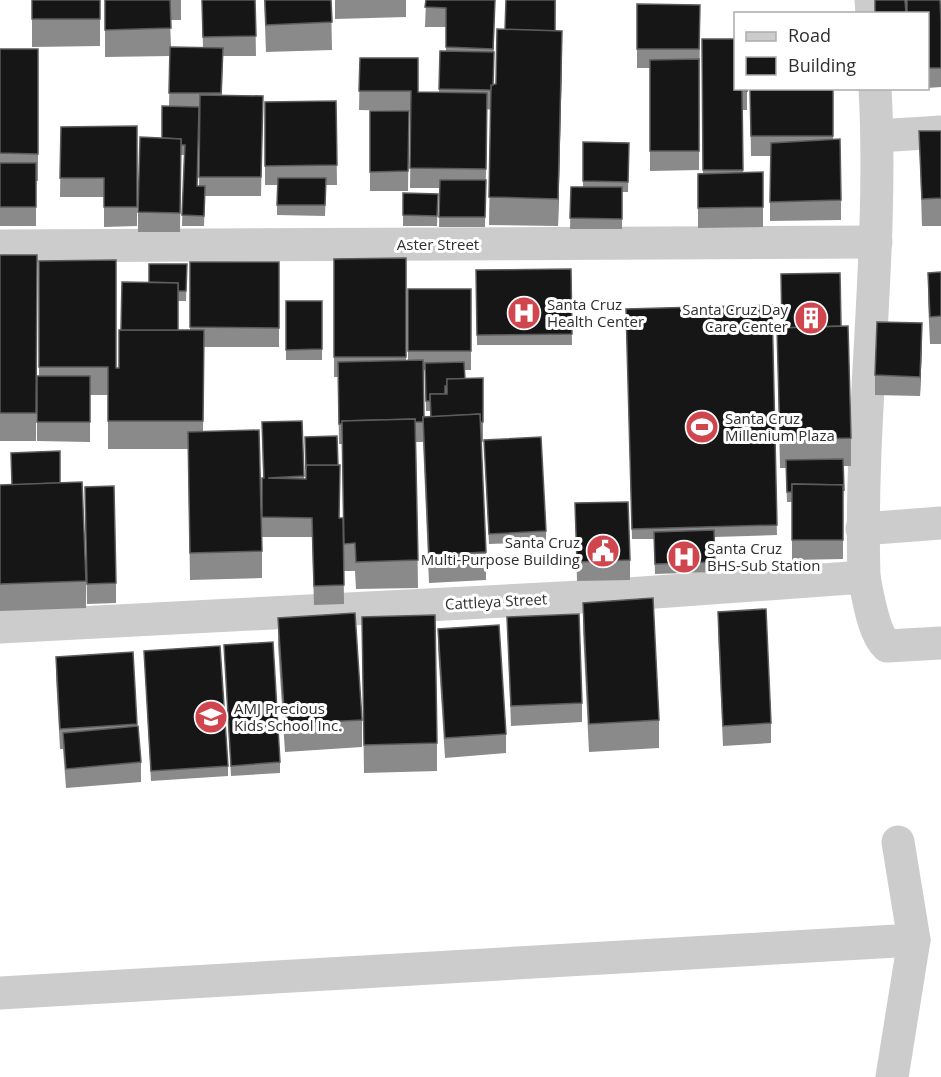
<svg xmlns="http://www.w3.org/2000/svg" width="941" height="1077" font-family="'Open Sans',sans-serif">
<style>
.lines{fill:none;stroke-linecap:round;stroke-linejoin:round}
.minor{stroke:#ccc;stroke-width:33}
.wall{fill:#8a8a8a;fill-rule:evenodd}
.shaded-wall{fill:#5c5c5c}
.building{fill:#161616;stroke:#5c5c5c;stroke-width:1.5}
.labels{text-anchor:middle;dominant-baseline:central;stroke-width:6;stroke-linejoin:round;paint-order:stroke}
.street-label{font-size:15px;fill:#2f2f2f;stroke:#fff}
.poi-label{font-size:15px;fill:#2f2f2f;stroke:#fff;text-anchor:start}
</style>
<rect width="100%" height="100%" fill="#fff"/>
<g class="lines">
<!-- minor -->
<g class="minor">
<polyline points="871,0 872,14"/>
<polyline points="878,136 941,132"/>
<polyline points="0,246 876,242"/>
<polyline points="862,529 941,523"/>
<path d="M 864,577 C 859,414 884,252 875,88"/>
<path d="M 0,627 L 600,596 L 864,577 C 868,596 873,633 887,646 L 941,643"/>
<polyline points="0,993 914,940"/>
<polyline points="892,1077 914,940 898,842"/>
</g>
</g>
<!-- wall -->
<g class="wall">
<polygon points="32,0 100,0 100,46 32,47"/>
<path d="M 105,0 L 181,0 L 181,20 L 170,20 L 171,47 L 203,48 L 202,0 L 255,0 L 256,56 L 223,56 L 222,95 L 263,96 L 261,196 L 205,196 L 204,226 L 182,226 L 184,155 L 181,155 L 180,232 L 138,232 L 138,212 L 162,138 L 169,106 L 170,56 L 105,57 ZM 199,113 L 200,113 L 199,186 L 197,186 Z"/>
<polygon points="264,0 331,0 332,50 266,52"/>
<polygon points="335,0 406,0 406,17 335,19"/>
<polygon points="426,0 495,0 493,84 496,84 505,30 506,0 556,0 555,31 562,59 558,226 489,225 491,110 487,109 485,227 439,227 440,188 410,188 411,111 359,110 360,58 418,92 439,92 440,51 446,51 446,27 425,27"/>
<polygon points="906,0 940,0 941,21 941,87 927,88 927,14 906,14"/>
<polygon points="637,4 700,5 699,170 650,171 650,68 637,68"/>
<polygon points="702,39 747,88 747,110 742,110 743,173 763,172 763,227 698,228 698,174 703,173"/>
<polygon points="0,49 38,49 38,181 36,181 36,226 0,226"/>
<polygon points="750,88 833,88 833,139 841,200 841,220 770,221 770,156 751,156"/>
<polygon points="336,101 337,185 326,185 325,216 277,215 277,185 265,185 265,102"/>
<polygon points="370,111 409,111 408,191 370,191"/>
<polygon points="137,126 137,226 104,227 104,197 60,197 61,127"/>
<polygon points="919,131 941,131 941,226 922,226"/>
<polygon points="583,142 629,143 628,192 622,192 622,229 570,229 571,187 583,187"/>
<polygon points="403,193 438,194 437,226 403,226"/>
<polygon points="0,255 37,255 36,441 0,441"/>
<path d="M 406,258 L 406,360 L 408,360 L 408,289 L 471,289 L 471,370 L 465,370 L 465,379 L 483,378 L 483,442 L 481,442 L 486,552 L 486,580 L 429,583 L 423,442 L 416,442 L 418,588 L 356,589 L 355,571 L 344,571 L 342,444 L 339,444 L 338,377 L 334,377 L 334,259 ZM 423,370 L 425,370 L 426,411 L 430,411 L 430,417 L 424,417 Z"/>
<polygon points="39,261 116,368 119,368 121,330 149,282 187,264 186,301 178,301 178,330 190,330 190,262 279,262 279,347 204,347 203,431 262,551 262,578 190,580 188,449 108,449 108,395 90,395 90,442 37,441 37,376 39,376"/>
<polygon points="571,269 572,345 477,345 476,270"/>
<polygon points="941,272 941,344 930,344 928,301 928,273"/>
<rect x="286" y="301" width="36" height="59"/>
<polygon points="772,305 777,535 714,537 715,572 655,574 654,539 632,539 626,309"/>
<polygon points="841,326 851,438 851,466 843,466 843,559 792,560 792,502 787,502 786,468 780,468 777,328"/>
<polygon points="922,343 920,396 875,395 875,375"/>
<polygon points="302,421 304,479 306,479 305,437 339,518 343,518 344,604 314,605 312,537 262,537 262,478 263,478 262,422"/>
<polygon points="484,440 546,531 546,542 489,544"/>
<polygon points="60,483 86,581 86,608 0,611 0,485"/>
<polygon points="85,487 116,583 116,603 87,604"/>
<polygon points="575,503 630,560 630,580 577,581"/>
<polygon points="583,603 659,720 659,748 589,752 583,630"/>
<polygon points="718,612 771,723 771,743 723,746 718,632"/>
<polygon points="362,617 437,743 437,771 364,773"/>
<polygon points="507,617 582,703 582,722 511,726"/>
<polygon points="278,618 362,720 362,747 285,752 278,645"/>
<polygon points="438,629 506,734 506,753 445,758 438,649"/>
<polygon points="224,645 280,762 280,773 231,776"/>
<polygon points="144,651 228,766 228,776 151,781"/>
<polygon points="133,652 137,726 141,762 141,782 66,788 63,749 60,749 56,677 56,657"/>
</g>
<!-- shaded-wall -->
<g class="shaded-wall">
<polygon points="562,31 562,59 558,226 558,199"/>
<polygon points="922,323 922,343 920,396 920,377"/>
</g>
<!-- building -->
<g class="building">
<rect x="32" y="0" width="68" height="19"/>
<polygon points="105,0 170,0 171,28 105,30"/>
<polygon points="202,0 255,0 256,36 203,37"/>
<polygon points="265,0 331,0 332,22 266,25"/>
<polygon points="426,0 495,0 493,49 446,47 446,8 425,7"/>
<polygon points="506,0 555,0 555,31 505,30"/>
<polygon points="875,0 905,0 906,14 875,14"/>
<polygon points="907,0 940,0 941,21 941,68 927,68 927,14 907,14"/>
<polygon points="637,4 700,5 699,49 637,49"/>
<polygon points="497,29 562,31 558,199 489,197 491,85 496,84"/>
<polygon points="702,39 735,39 735,88 747,88 747,91 742,90 743,170 703,170"/>
<polygon points="170,47 223,48 221,93 169,93"/>
<polygon points="0,49 38,49 38,154 0,153"/>
<polygon points="440,51 494,52 493,85 491,85 491,90 439,89"/>
<polygon points="360,58 418,58 418,92 487,93 486,169 410,168 411,91 359,91"/>
<polygon points="699,59 699,151 650,151 650,60"/>
<polygon points="750,88 833,88 833,136 751,136"/>
<polygon points="200,95 263,96 261,177 199,177"/>
<polygon points="336,101 337,165 265,166 265,102"/>
<polygon points="162,106 199,107 197,186 205,186 204,216 182,215 185,145 181,145 181,139 162,138"/>
<polygon points="370,111 409,111 408,171 370,172"/>
<polygon points="137,126 137,207 104,207 104,178 60,178 61,127"/>
<polygon points="919,131 941,131 941,198 922,199"/>
<polygon points="140,137 181,139 180,213 138,212"/>
<polygon points="840,139 841,200 770,202 771,143"/>
<polygon points="583,142 629,143 628,182 583,181"/>
<rect x="0" y="163" width="36" height="44"/>
<polygon points="763,172 763,207 698,208 698,174"/>
<polygon points="278,178 326,178 325,205 277,205"/>
<polygon points="440,180 486,180 485,217 439,217"/>
<polygon points="571,187 622,187 622,219 570,218"/>
<polygon points="403,193 438,194 437,216 403,215"/>
<polygon points="0,255 37,255 36,413 0,413"/>
<polygon points="406,258 406,357 334,357 334,259"/>
<polygon points="116,260 116,368 119,368 119,330 204,330 203,421 108,421 108,367 39,367 39,261"/>
<polygon points="190,262 279,262 279,328 190,327"/>
<polygon points="149,264 187,264 186,291 178,291 178,283 149,282"/>
<polygon points="571,269 572,334 477,335 476,270"/>
<polygon points="941,272 941,316 930,317 928,273"/>
<polygon points="840,273 841,326 782,328 781,274"/>
<polygon points="122,282 178,283 178,330 121,330"/>
<rect x="408" y="289" width="63" height="62"/>
<polygon points="286,301 322,301 322,349 286,350"/>
<polygon points="772,305 777,525 632,529 626,309"/>
<polygon points="877,322 922,323 920,377 875,375"/>
<polygon points="848,326 851,438 780,440 777,328"/>
<polygon points="423,360 424,417 423,417 423,422 415,422 415,419 342,421 342,424 339,424 338,362"/>
<polygon points="464,362 465,379 447,379 447,386 445,386 445,394 430,394 430,401 426,401 425,363"/>
<rect x="37" y="376" width="53" height="46"/>
<polygon points="483,378 483,422 480,422 480,414 431,417 430,394 447,394 447,379"/>
<polygon points="480,414 486,552 429,555 423,417"/>
<polygon points="415,419 418,560 356,562 355,543 344,544 342,421"/>
<polygon points="302,421 304,476 268,478 306,479 306,465 340,465 339,518 343,518 344,585 314,586 312,518 262,517 262,478 264,478 262,422"/>
<polygon points="259,430 262,551 190,553 188,432"/>
<polygon points="337,436 338,465 306,465 306,469 305,437"/>
<polygon points="541,437 546,531 489,534 484,440"/>
<polygon points="60,451 60,483 12,485 11,453"/>
<polygon points="843,459 844,491 843,485 792,484 792,492 787,492 786,460"/>
<polygon points="82,482 86,581 0,584 0,485"/>
<polygon points="792,484 843,485 843,540 792,540"/>
<polygon points="114,486 116,583 87,584 85,487"/>
<polygon points="628,502 630,560 577,562 575,503"/>
<polygon points="714,530 715,562 655,564 654,532"/>
<polygon points="653,598 659,720 589,724 583,603"/>
<polygon points="766,609 771,723 723,726 718,612"/>
<polygon points="355,613 362,720 285,724 278,618"/>
<polygon points="579,614 582,703 511,706 507,617"/>
<polygon points="435,615 437,743 364,745 362,617"/>
<polygon points="499,625 506,734 445,738 438,629"/>
<polygon points="273,642 280,762 231,766 224,645"/>
<polygon points="220,646 228,766 151,771 144,651"/>
<polygon points="133,652 137,724 60,729 56,657"/>
<polygon points="138,726 141,762 66,769 63,733"/>
</g>
<!-- icons -->
<defs>
<symbol id="hospital-disc" viewBox="-11 -11 22 22"><circle r="9.5" fill="#d0464f" stroke="#fff"/><path d="M-5-5h3v3.5h4V-5h3V5h-3V1.5h-4V5h-3Z" fill="#fff"/></symbol>
<symbol id="building-disc" viewBox="-11 -11 22 22"><circle r="9.5" fill="#d0464f" stroke="#fff"/><path d="M-4-6H4V6H1V3H-1V6H-4ZM-2.5-4.3h1.7v1.8h-1.7ZM.8-4.3h1.7v1.8H.8ZM-2.5-1h1.7V.8h-1.7ZM.8-1h1.7V.8H.8Z" fill="#fff"/></symbol>
<symbol id="stadium-disc" viewBox="-11 -11 22 22"><circle r="9.5" fill="#d0464f" stroke="#fff"/><path d="M0-5a6.5 5 0 1 0 0 10a6.5 5 0 1 0 0-10ZM-3.5-1.8h7v3.6h-7Z" fill="#fff"/></symbol>
<symbol id="civic-disc" viewBox="-11 -11 22 22"><circle r="9.5" fill="#d0464f" stroke="#fff"/><path d="M-.6-6.5H3V-4.5H.6V-3L4-1V1h2V6H-6V1h2V-1L-.6-3ZM-1.2 2.5V6h2.4V2.5Z" fill="#fff"/></symbol>
<symbol id="school-disc" viewBox="-11 -11 22 22"><circle r="9.5" fill="#d0464f" stroke="#fff"/><path d="M0-5L7-2L0 1L-7-2ZM-4 1L0 2.5L4 1V4Q0 6-4 4Z" fill="#fff"/></symbol>
</defs>
<g fill-rule="evenodd">
<use href="#hospital-disc" x="505" y="294" width="38" height="38"/>
<use href="#building-disc" x="792" y="299" width="38" height="38"/>
<use href="#stadium-disc" x="683" y="408" width="38" height="38"/>
<use href="#civic-disc" x="584" y="532" width="38" height="38"/>
<use href="#hospital-disc" x="665" y="538" width="38" height="38"/>
<use href="#school-disc" x="192" y="698" width="38" height="38"/>
</g>
<g class="labels">
<!-- street labels -->
<g class="street-label">
<text x="438" y="244">Aster Street</text>
<text transform="translate(496 601) rotate(-3)">Cattleya Street</text>
</g>
<!-- poi labels -->
<g class="poi-label">
<text x="547" y="304">Santa Cruz<tspan x="547" dy="17">Health Center</tspan></text>
<text x="788" y="309" text-anchor="end">Santa Cruz Day<tspan x="788" dy="17">Care Center</tspan></text>
<text x="725" y="418">Santa Cruz<tspan x="725" dy="17">Millenium Plaza</tspan></text>
<text x="580" y="542" text-anchor="end">Santa Cruz<tspan x="580" dy="17">Multi-Purpose Building</tspan></text>
<text x="707" y="548">Santa Cruz<tspan x="707" dy="17">BHS-Sub Station</tspan></text>
<text x="234" y="708">AMJ Precious<tspan x="234" dy="17">Kids School Inc.</tspan></text>
</g>
</g>
<!-- legend -->
<rect x="734" y="12" width="195" height="78" fill="#ffffff" stroke="#acacac" stroke-width="1.5"/>
<rect x="746" y="32" width="30" height="9" fill="#cccccc" stroke="#acacac" stroke-width="1.5"/>
<text x="788" y="42" font-size="18" fill="#2f2f2f">Road</text>
<rect x="746" y="57" width="30" height="18" fill="#161616" stroke="#acacac" stroke-width="1.5"/>
<text x="788" y="72" font-size="18" fill="#2f2f2f">Building</text>
</svg>
